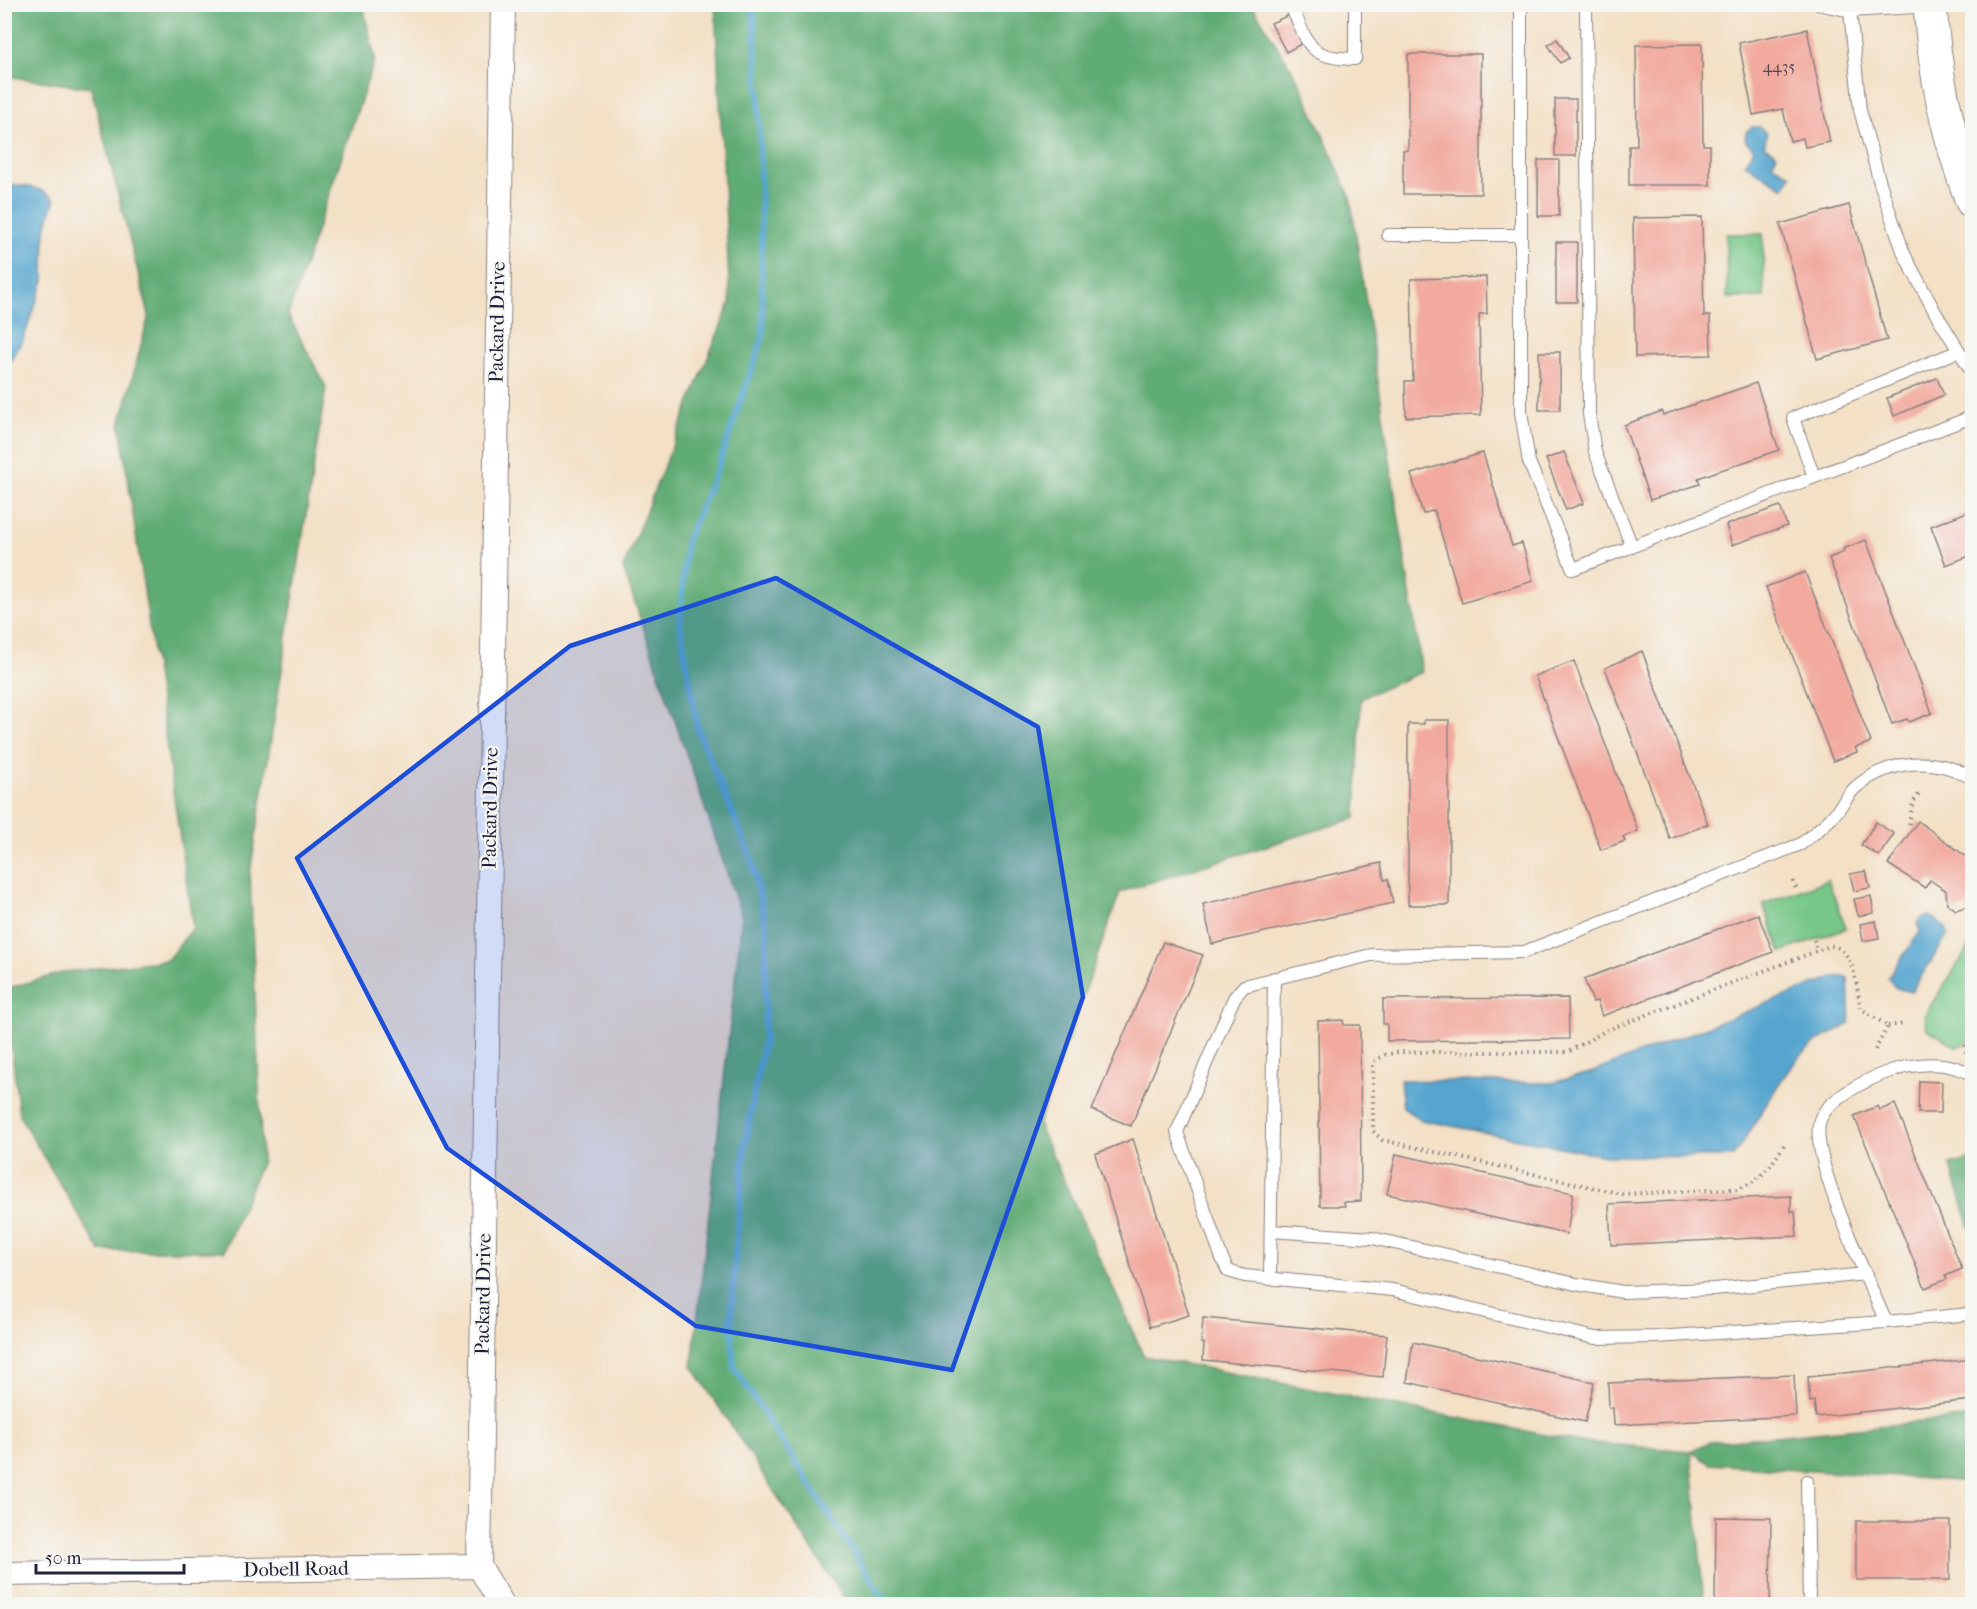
<svg xmlns="http://www.w3.org/2000/svg" width="1977" height="1609" font-family="'IM FELL French Canon',serif">
<style>
.green{fill:#77c788;stroke:#4c7462;stroke-width:1.5}
.forest{fill:#61ac74;stroke:#426758;stroke-width:1.5}
.water{fill:#55a5cf;stroke:#3c6485;stroke-width:1.5}
.lines{fill:none;stroke-linecap:round;stroke-linejoin:round}
.stream{stroke:#55a5cf;stroke-width:6}
.building{fill:#f2aa9f}
.lane-casing{stroke:#8a8180;stroke-width:14}
.street-casing{stroke:#8a8180;stroke-width:26}
.secondary-casing{stroke:#8a8180;stroke-width:35}
.path{stroke:#8a8180;stroke-width:4;stroke-dasharray:1.5 4.5;stroke-linecap:butt}
.lane{stroke:#fff;stroke-width:12}
.street{stroke:#fff;stroke-width:24}
.secondary{stroke:#fff;stroke-width:33}
.marked{fill:#1d4ed8;fill-opacity:0.2;stroke:#1d4ed8;stroke-width:4.5;stroke-linejoin:round}
.labels{text-anchor:middle;dominant-baseline:central;stroke-width:4.5;stroke-linejoin:round;paint-order:stroke}
.number-label{font-size:16px;fill:#564454}
.street-label{font-size:20px;fill:#22223b;stroke:#f6f6f2}
</style>
<rect width="100%" height="100%" fill="#f6f6f2"/>
<filter id="ink" filterUnits="userSpaceOnUse"><feTurbulence type="fractalNoise" baseFrequency=".0167" numOctaves="2"/><feDisplacementMap in="SourceGraphic" scale="12" xChannelSelector="R" yChannelSelector="G"/><feConvolveMatrix kernelMatrix="1 2 1 2 8 2 1 2 1" color-interpolation-filters="sRGB"/></filter>
<filter id="wash" filterUnits="userSpaceOnUse"><feTurbulence type="fractalNoise" baseFrequency=".008" numOctaves="4" result="noise"/><feDisplacementMap in="SourceGraphic" scale="24" xChannelSelector="R" yChannelSelector="G"/><feGaussianBlur stdDeviation="1.35" result="paint"/><feColorMatrix in="noise" values="0 0 0 0 0 0 0 0 0 0 0 0 0 0 0 0 0 1.4 0 .05"/><feComposite in="paint" operator="in"/></filter>
<g filter="url(#wash)">
<rect width="100%" height="100%" fill="#f3e0c5"/>
<!-- green -->
<g class="green">
<polygon points="1726,234 1763,234 1764,297 1727,298"/>
<polygon points="1828,880 1846,928 1781,952 1763,904"/>
<polygon points="1972,943 1972,1041 1957,1047 1927,1029 1925,1014"/>
</g>
<!-- forest -->
<g class="forest">
<polygon points="5,4 363,5 375,59 288,315 326,387 250,874 262,1161 224,1251 100,1251 19,1115 5,989 65,972 167,960 193,928 120,425 149,315 91,88 5,76"/>
<polygon points="715,5 1252,5 1299,81 1350,196 1422,672 1361,698 1356,818 1120,892 1038,1124 1144,1356 1581,1442 1690,1451 1710,1442 1972,1417 1972,1482 1710,1464 1691,1451 1704,1604 848,1604 692,1366 742,917 623,568 730,303"/>
<polygon points="1969,1160 1972,1163 1972,1234 1950,1165"/>
</g>
<!-- water -->
<g class="water">
<polygon points="1752,127 1760,127 1767,134 1764,146 1777,154 1772,164 1791,175 1784,188 1745,164 1754,149 1745,140 1746,132"/>
<path d="M 5,185 C 24,185 40,186 55,199 L 45,230 L 44,280 L 22,343 L 9,363 L 5,363 Z"/>
<path d="M 1930,916 L 1946,928 L 1948,935 L 1911,992 C 1895,987 1897,992 1888,977 L 1920,932 L 1917,923 L 1921,918 Z"/>
<path d="M 1834,977 L 1848,977 L 1850,1024 C 1839,1030 1827,1035 1817,1042 C 1781,1066 1760,1123 1732,1157 L 1605,1156 L 1421,1120 L 1403,1108 L 1400,1080 L 1551,1083 L 1590,1073 Z"/>
</g>
<g class="lines">
<!-- stream -->
<polyline class="stream" points="753,4 759,98 763,337 718,467 686,542 680,623 698,731 751,857 767,930 764,1040 745,1144 734,1272 731,1323 734,1367 887,1604"/>
</g>
<g id="blocks">
<!-- building -->
<g class="building">
<polygon points="1289,15 1303,43 1286,52 1271,23"/>
<polygon points="1807,29 1830,142 1805,147 1803,138 1790,141 1783,109 1753,115 1739,43"/>
<polygon points="1557,39 1569,58 1560,63 1548,45"/>
<polygon points="1702,44 1703,145 1710,145 1710,185 1629,185 1629,146 1637,146 1636,45"/>
<polygon points="1408,54 1481,54 1481,194 1403,194 1403,150 1408,150"/>
<rect x="1555" y="99" width="21" height="57"/>
<rect x="1538" y="160" width="21" height="56"/>
<polygon points="1849,205 1887,340 1817,359 1780,224"/>
<polygon points="1702,217 1704,316 1710,316 1711,355 1635,357 1633,218"/>
<rect x="1556" y="242" width="21" height="60"/>
<polygon points="1486,277 1487,314 1479,314 1481,415 1406,417 1405,381 1413,381 1411,279"/>
<rect x="1539" y="352" width="21" height="58"/>
<polygon points="1937,378 1944,395 1894,416 1887,398"/>
<polygon points="1756,383 1779,450 1698,478 1700,484 1650,500 1624,425 1662,411 1663,415"/>
<polygon points="1564,452 1584,503 1566,510 1546,459"/>
<polygon points="1483,453 1512,546 1522,543 1533,581 1462,603 1434,510 1423,514 1411,474"/>
<polygon points="1780,506 1787,526 1732,545 1726,525"/>
<polygon points="1972,510 1972,555 1946,565 1931,526"/>
<polygon points="1866,540 1932,713 1909,722 1907,719 1892,724 1829,558 1844,552 1843,549"/>
<polygon points="1805,572 1871,742 1855,748 1857,752 1833,761 1766,587"/>
<polygon points="1642,651 1708,824 1670,839 1605,668"/>
<polygon points="1574,661 1638,831 1623,837 1625,841 1601,850 1535,676"/>
<polygon points="1424,720 1449,720 1449,905 1408,905 1408,724 1424,724"/>
<polygon points="1918,821 1968,858 1972,852 1972,909 1968,906 1956,910 1947,903 1946,891 1930,880 1925,888 1888,864"/>
<polygon points="1876,822 1894,834 1879,856 1861,845"/>
<polygon points="1381,863 1384,880 1388,879 1393,903 1212,944 1203,904"/>
<polygon points="1866,871 1870,888 1854,891 1850,874"/>
<polygon points="1871,896 1874,913 1858,916 1854,899"/>
<polygon points="1758,914 1773,952 1602,1016 1597,1001 1593,1002 1584,979"/>
<polygon points="1876,921 1879,938 1863,941 1860,924"/>
<polygon points="1163,942 1203,955 1131,1126 1092,1110"/>
<polygon points="1568,998 1569,1039 1387,1041 1387,1024 1383,1024 1383,999"/>
<polygon points="1343,1020 1344,1025 1360,1025 1361,1201 1344,1202 1345,1206 1320,1206 1318,1021"/>
<polygon points="1919,1081 1942,1082 1941,1113 1918,1113"/>
<polygon points="1895,1104 1962,1269 1945,1276 1947,1279 1925,1288 1854,1116 1878,1106 1880,1110"/>
<polygon points="1133,1139 1189,1315 1150,1327 1095,1154"/>
<polygon points="1396,1154 1573,1193 1567,1234 1387,1194"/>
<polygon points="1791,1196 1791,1212 1795,1212 1797,1236 1611,1245 1609,1204"/>
<polygon points="1203,1318 1387,1335 1383,1377 1203,1360 1204,1343 1201,1343"/>
<polygon points="1413,1342 1594,1382 1585,1422 1407,1382"/>
<polygon points="1972,1359 1972,1400 1816,1417 1814,1401 1810,1402 1808,1377"/>
<polygon points="1794,1375 1796,1416 1614,1425 1613,1408 1609,1408 1608,1383"/>
<polygon points="1716,1517 1771,1518 1770,1604 1715,1604"/>
<rect x="1856" y="1521" width="94" height="59"/>
</g>
</g>
</g>
<g filter="url(#ink)">
<use href="#blocks" fill-opacity="0" stroke="#8a8180" stroke-width="1.5"/>
<g class="lines">
<defs>
<g id="lane">
<path d="M 1290,4 C 1310,45 1306,58 1355,59 L 1355,4"/>
<polyline points="1521,4 1521,412 1529,462 1573,569 1972,417"/>
<polyline points="1586,4 1589,414 1595,452 1632,547"/>
<polyline points="1818,4 1850,11 1930,6"/>
<polyline points="1850,11 1860,110 1880,183 1904,254 1935,312 1972,372"/>
<polyline points="1388,235 1521,235"/>
<polyline points="1814,477 1793,418 1959,351"/>
<polyline points="1271,1231 1372,1238 1576,1284 1623,1292 1714,1289 1866,1274"/>
<polyline points="1270,1279 1274,978"/>
<path d="M 1970,1314 L 1886,1322 L 1656,1337 L 1595,1338 L 1393,1290 L 1245,1276 L 1228,1271 L 1221,1256 L 1177,1132 L 1234,998 L 1244,986 L 1371,955 L 1524,952 L 1801,844 C 1812,835 1824,826 1833,816 C 1841,807 1847,795 1856,787 C 1890,759 1935,756 1972,778"/>
<path d="M 1886,1322 C 1870,1284 1808,1155 1820,1120 C 1827,1100 1866,1080 1885,1073 C 1912,1063 1947,1059 1972,1075"/>
<polyline points="1807,1481 1809,1604"/>
</g>
<g id="street">
<polyline points="4,1574 479,1566"/>
<polyline points="502,1604 479,1566 503,4"/>
</g>
<path id="secondary" d="M 1930,4 C 1934,73 1948,137 1972,201"/>
</defs>
<!-- lane casing -->
<use href="#lane" class="lane-casing"/>
<!-- street casing -->
<use href="#street" class="street-casing"/>
<!-- secondary casing -->
<use href="#secondary" class="secondary-casing"/>
<!-- path -->
<g class="path">
<polyline points="1909,824 1913,802 1921,792"/>
<polyline points="1793,881 1797,891"/>
<polyline points="1814,940 1817,950"/>
<polyline points="1888,1026 1904,1024"/>
<polyline points="1965,1045 1967,1057"/>
<path d="M 1784,1145 C 1771,1166 1761,1181 1737,1189 L 1622,1194 L 1382,1140 L 1373,1131 L 1373,1066 L 1374,1061 L 1385,1055 L 1399,1052 L 1568,1052 L 1607,1030 L 1830,946 C 1855,946 1857,991 1861,1009 L 1888,1026 L 1874,1052"/>
</g>
<!-- lane -->
<use href="#lane" class="lane"/>
<!-- street -->
<use href="#street" class="street"/>
<!-- secondary -->
<use href="#secondary" class="secondary"/>
</g>
</g>
<!-- marked area -->
<path class="marked" d="M 776,578 L 1038,727 L 1083,997 L 952,1370 L 696,1326 L 447,1148 L 297,858 L 570,646 Z"/>
<g class="labels">
<!-- number labels -->
<g class="number-label">
<text x="1779" y="66">4435</text>
</g>
<!-- street labels -->
<g class="street-label">
<text transform="translate(497 322) rotate(-89)">Packard Drive</text>
<text transform="translate(490 808) rotate(-89)">Packard Drive</text>
<text transform="translate(483 1294) rotate(-89)">Packard Drive</text>
<text transform="translate(296 1569) rotate(-1)">Dobell Road</text>
</g>
</g>
<!-- margin -->
<rect width="1977" height="1609" fill="none" stroke="#f6f6f2" stroke-width="24"/>
<!-- scale -->
<path d="M36 1564v9h148v-9" fill="none" stroke="#22223b" stroke-width="3"/>
<text x="45" y="1564" font-size="18" fill="#22223b" stroke="#f6f6f2" stroke-width="4.5" paint-order="stroke">50 m</text>
</svg>
